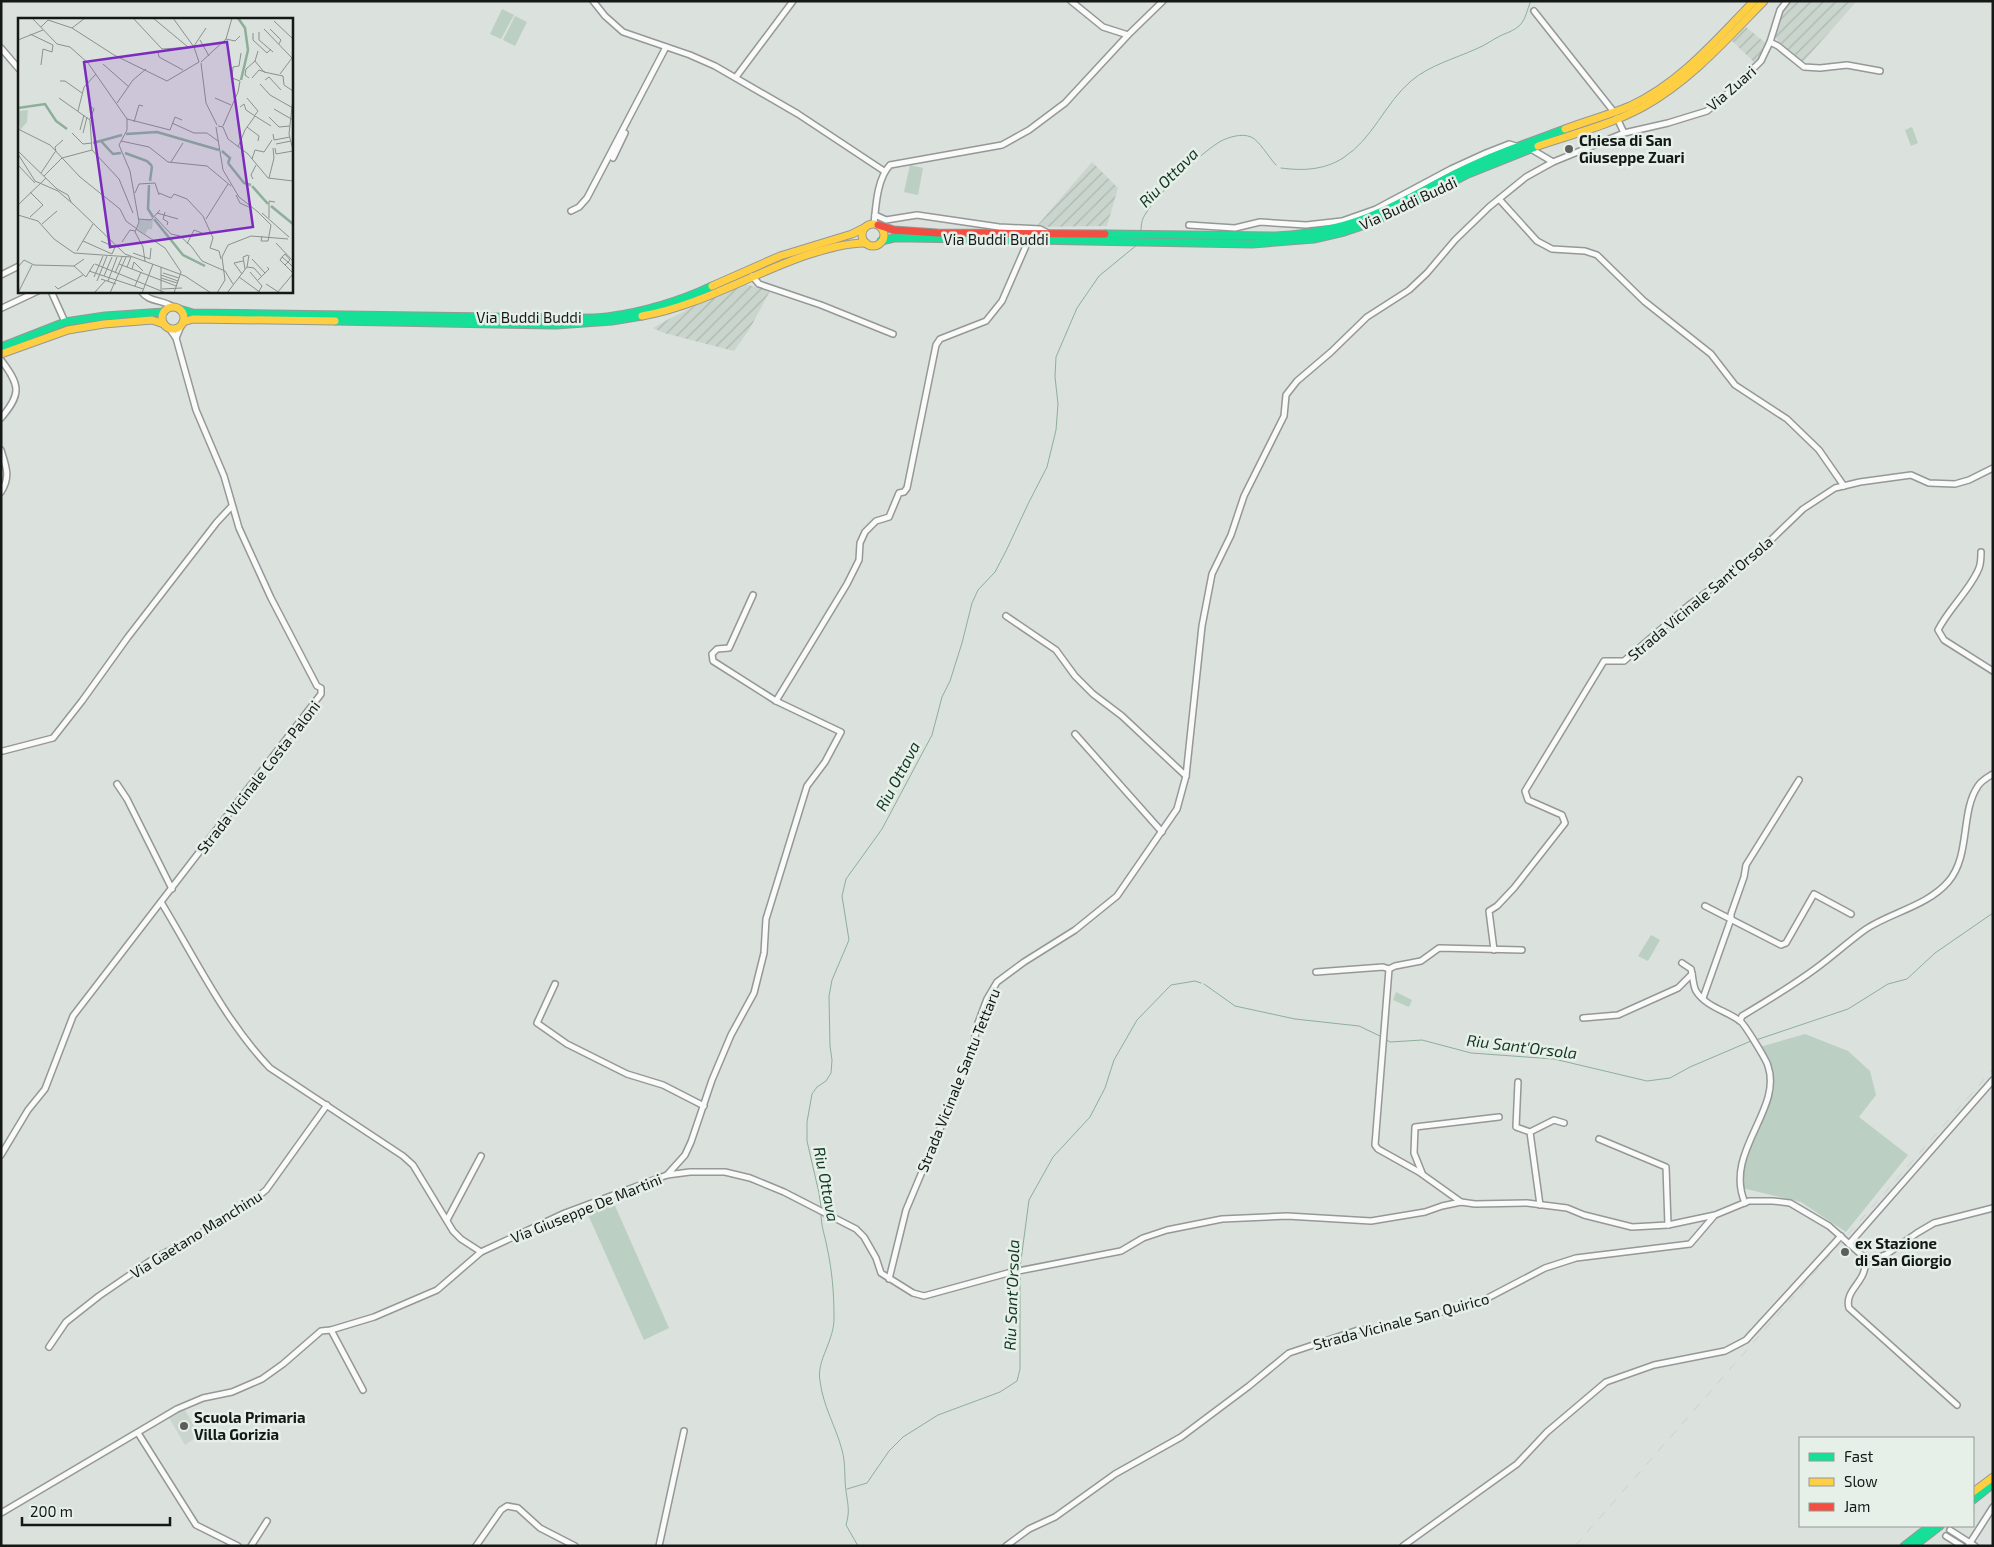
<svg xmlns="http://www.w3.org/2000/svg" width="1994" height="1547" font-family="'Exo 2',sans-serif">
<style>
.built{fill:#cad6cd}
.industrial{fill:url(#industrial-furrows)}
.pitch{fill:#bbcfc2}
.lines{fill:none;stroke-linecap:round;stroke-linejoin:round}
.stream{stroke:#8daf9a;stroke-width:1}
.street-casing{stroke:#949896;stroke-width:8}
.fast-casing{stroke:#949896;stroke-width:9}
.slow-casing{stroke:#949896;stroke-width:9}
.jam-casing{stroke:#949896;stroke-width:9}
.street{stroke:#fafafa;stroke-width:5}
.fast{stroke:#16e098;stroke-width:7}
.slow{stroke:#ffcf43;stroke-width:7}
.jam{stroke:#f24e42;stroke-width:7}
.rail{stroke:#ced0cf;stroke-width:1;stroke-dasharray:9 9;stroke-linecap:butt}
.poi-dot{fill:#5a5e5c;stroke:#e6f0e9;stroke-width:2}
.labels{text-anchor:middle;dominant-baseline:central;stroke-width:5;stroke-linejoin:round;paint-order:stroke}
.street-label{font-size:15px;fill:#141816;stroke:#e6f0e9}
.poi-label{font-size:15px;font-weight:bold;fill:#141816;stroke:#e6f0e9;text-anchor:start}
.water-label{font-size:16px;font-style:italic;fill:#123723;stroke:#e6f0e9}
.inset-river{fill:none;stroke:#8daf9a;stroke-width:2.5}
.inset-road{fill:none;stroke:#8b918d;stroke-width:1}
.view{fill:#7b2cbf;fill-opacity:0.15;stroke:#7b2cbf;stroke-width:2.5}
.inset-edge{fill:none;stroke:#141816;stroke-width:2.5}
</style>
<defs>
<pattern id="industrial-furrows" width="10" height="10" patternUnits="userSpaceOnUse" patternTransform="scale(1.25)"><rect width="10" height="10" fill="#cad6cd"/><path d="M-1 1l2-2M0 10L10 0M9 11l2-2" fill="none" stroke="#adb7af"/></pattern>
</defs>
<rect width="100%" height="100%" fill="#dbe1dd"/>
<!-- built -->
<polygon class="built" points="184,1408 199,1435 185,1445 168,1416"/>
<!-- industrial -->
<g class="industrial">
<polygon points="1789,1 1857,1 1802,63 1781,46 1775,36 1778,24"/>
<polygon points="1746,27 1768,45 1756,64 1732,41"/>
<polygon points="1092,162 1118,188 1107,226 1036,227"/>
<polygon points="741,283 770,291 749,330 734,351 664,333 653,328 669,319"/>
</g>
<!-- pitch -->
<g class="pitch">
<polygon points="502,9 514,15 501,39 490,34"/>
<polygon points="515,16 527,22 515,46 503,40"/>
<polygon points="1912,127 1918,143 1911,146 1905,130"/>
<polygon points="910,165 923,168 918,195 904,192"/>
<polygon points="1651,935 1660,940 1648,961 1638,956"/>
<polygon points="1396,992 1412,1000 1409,1007 1393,1000"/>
<polygon points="1805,1034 1848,1051 1870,1071 1876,1095 1859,1117 1908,1155 1846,1232 1801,1202 1742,1188 1741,1180 1755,1128 1774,1090 1760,1047"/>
<polygon points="612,1199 669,1328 644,1340 586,1210"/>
</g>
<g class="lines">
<!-- stream -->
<g class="stream">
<path d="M 1281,168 C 1303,171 1324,170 1343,158 C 1373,139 1385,103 1411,81 C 1430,65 1454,59 1476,49 C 1484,46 1492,40 1500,36 C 1506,33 1514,31 1520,25 C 1526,19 1527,9 1531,1"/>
<path d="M 1141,231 C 1141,224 1142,219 1146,213 C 1157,194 1202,152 1221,141 C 1229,137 1242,133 1251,137 C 1259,140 1269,158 1276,165"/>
<polyline points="1204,984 1235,1006 1295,1019 1359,1026 1382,1037"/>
<polyline points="1385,1039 1390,1042 1422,1040 1471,1053 1554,1059 1647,1081 1670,1078 1690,1067 1751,1041"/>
<polyline points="1756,1040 1848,1009 1888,984 1907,979 1935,953 1993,913"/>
<polyline points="821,1207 819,1193 807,1141 807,1122 812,1094 817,1087 826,1081 831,1073 832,1060 830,1046 829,996 832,980 849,940 842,896 846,879 882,829 932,735 942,697 950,681 962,643 972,603 978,590 995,572 1006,551 1029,502 1047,467 1056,430 1058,404 1055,377 1056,357 1077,308 1099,276 1138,244"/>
<path d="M 821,1214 C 821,1226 825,1236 827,1247 C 832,1270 834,1293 834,1316 C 835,1341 816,1360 820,1381 C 823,1406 836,1427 842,1450 C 846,1464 844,1478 846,1491 C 848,1506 850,1511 846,1525 L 858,1546"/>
<polyline points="1020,1268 1029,1200 1053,1157 1090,1117 1105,1088 1114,1060 1137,1020 1171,985 1195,981 1201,983"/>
<polyline points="847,1489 867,1483 889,1451 903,1437 938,1415 1000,1392 1017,1381 1020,1369 1020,1272"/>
</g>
<defs>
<g id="street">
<polyline points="593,1 605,16 623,32 690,55 715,66 798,114 884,171"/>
<polyline points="1071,1 1103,27 1128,35"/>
<polyline points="1534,11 1614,112"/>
<polyline points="1770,42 1778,46 1804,67 1820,68 1847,65 1880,71"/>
<polyline points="1,48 19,69"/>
<polyline points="736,77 793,1"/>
<polyline points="1617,118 1624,133"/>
<polyline points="613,158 625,133"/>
<polyline points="1553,162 1624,133 1668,123 1707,111 1725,96 1761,61 1770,42 1780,10 1787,1"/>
<polyline points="1499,199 1537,241 1552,249 1585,251 1597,255 1644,301 1711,354 1735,385 1787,419 1819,450 1844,486"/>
<polyline points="571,211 579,207 587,198 666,47"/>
<polyline points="875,215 886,220 917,215 999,227 1040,229 1048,233"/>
<path d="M 874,224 C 876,205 877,179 890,165 L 1002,145 L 1029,130 L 1065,103 L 1128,35 L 1163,1"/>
<polyline points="1189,225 1235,228 1260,222 1306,225 1342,221 1376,209 1451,169 1486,153 1509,144 1516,146"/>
<polyline points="1,275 19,266"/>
<polyline points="752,276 759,284 821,305 893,334"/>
<polyline points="51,291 65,322"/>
<path d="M 141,291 C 149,303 162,299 173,307"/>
<polyline points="2,308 38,291"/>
<polyline points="176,338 181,326"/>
<path d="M 1,360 C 20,385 22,394 1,418"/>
<path d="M 1,450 C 6,466 11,477 1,492"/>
<path d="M 1981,552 C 1981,557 1981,563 1979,568 C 1971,589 1949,608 1938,630 L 1944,640 L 1993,671"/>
<polyline points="1006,616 1056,650 1075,676 1093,694 1122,716 1186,776"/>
<polyline points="776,701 847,584 859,560 860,543 865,532 876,521 889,517 899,493 904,492 907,488 936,345 940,339 986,321 1002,301 1029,239"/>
<polyline points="1075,734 1162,832"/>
<polyline points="3,751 53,738 82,701 128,637 217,522 231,507"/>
<polyline points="117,784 127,799 172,889"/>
<path d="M 161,902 C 195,958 225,1021 270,1068 L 403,1156 L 413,1165 L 453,1231 L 461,1239 L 481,1252"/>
<polyline points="1705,906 1781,945 1786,943 1814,894 1851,914"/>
<polyline points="1494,950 1489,911 1497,906 1514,888 1565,823 1562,815 1528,800 1525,791 1604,661 1624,661 1689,605 1748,562 1803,509 1835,488 1860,482 1911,475 1929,483 1955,484 1969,480 1993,468"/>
<path d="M 1682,963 L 1691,969 C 1693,976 1693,986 1696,991 C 1706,1007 1727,1011 1740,1021 C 1744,1023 1767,1061 1768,1066 C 1783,1110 1723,1152 1745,1203"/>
<polyline points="1316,972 1383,967 1389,969"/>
<polyline points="555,984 537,1023 567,1044 627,1074 663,1085 704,1106"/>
<polyline points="1703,998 1731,919 1731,914 1744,877 1746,865 1799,780"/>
<polyline points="1583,1018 1618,1015 1678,988 1692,974"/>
<path d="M 1740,1021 L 1742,1016 C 1767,1001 1792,986 1815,969 C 1833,956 1849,941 1866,929 C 1892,912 1927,906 1948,882 C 1971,856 1960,812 1978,786 C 1981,781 1988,777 1993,774"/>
<polyline points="1518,1082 1516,1127 1530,1132 1540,1205"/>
<polyline points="1530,1132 1554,1120 1564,1123"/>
<polyline points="1599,1139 1666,1167 1668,1225"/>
<polyline points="1,1155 28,1110 45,1089 73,1016 321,694 321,688 317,686 271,598 239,528 224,476 196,410 176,338 169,328"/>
<polyline points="1422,1173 1414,1153 1415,1127 1499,1117"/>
<polyline points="667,1175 685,1155 691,1142 712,1080 731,1035 754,993 764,953 766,919 807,786 825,762 841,732 776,701 713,661 712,654 717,649 729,648 753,595"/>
<polyline points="1461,1202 1419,1172 1378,1149 1375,1145 1389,969 1395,966 1421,961 1439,948 1522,950"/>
<polyline points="447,1220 481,1156"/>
<polyline points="1849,1244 1993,1080"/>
<path d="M 1867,1258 C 1866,1264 1865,1269 1863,1274 C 1858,1286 1845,1294 1849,1308 L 1957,1405"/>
<polyline points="889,1279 906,1210 971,1055 978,1023 987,999 997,982 1024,962 1075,930 1117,896 1177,809 1186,776 1202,626 1212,574 1231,535 1244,496 1284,416 1286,395 1297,381 1331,352 1367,317 1409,290 1427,273 1455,240 1489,207 1526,177 1553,162 1531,149"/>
<polyline points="331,1330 363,1390"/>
<polyline points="49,1347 66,1322 99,1296 153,1259 191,1239 246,1206 266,1190 327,1105"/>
<polyline points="138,1433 196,1525 238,1546"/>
<polyline points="1,1513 177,1409 203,1398 232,1392 262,1379 283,1364 321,1331 331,1330 374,1317 437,1290 481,1252 565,1213 667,1175 690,1172 725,1172 750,1178 784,1192 856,1229 864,1237 876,1258 881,1273 913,1293 924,1296 1008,1273 1121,1251 1143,1238 1167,1230 1222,1219 1287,1216 1371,1221 1425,1212 1442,1206 1461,1202 1475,1204 1527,1203 1567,1208 1584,1215 1632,1227 1668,1225 1715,1215 1749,1201 1773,1201 1790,1203 1829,1226 1865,1258 1875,1259 1887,1254 1917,1233 1934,1223 1993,1208"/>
<polyline points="1950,1530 1975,1546"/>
<polyline points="1946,1536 1962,1546"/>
<polyline points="251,1546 267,1521"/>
<polyline points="476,1546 501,1510 507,1506 518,1508 540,1528 575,1546"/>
<polyline points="659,1546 684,1431"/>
<polyline points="1006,1546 1029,1529 1055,1517 1115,1474 1181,1437 1249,1386 1289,1353 1358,1330 1381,1328 1480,1302 1545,1268 1576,1258 1690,1244 1714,1216"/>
<polyline points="1403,1546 1517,1464 1547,1432 1606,1382 1654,1365 1725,1351 1746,1340 1841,1236"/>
<polyline points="1968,1546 1993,1507"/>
</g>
<g id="fast">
<path d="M 1105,234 L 1276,236 C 1311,234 1348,227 1380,212 C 1410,199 1439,181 1469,167 C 1500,152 1533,141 1565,129"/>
<polyline points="881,241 894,238 910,238 1252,244 1314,239 1344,232 1374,222 1468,174 1538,146"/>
<path d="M 179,309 L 193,313 L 556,318 C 573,318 590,319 607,317 C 643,312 680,301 712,286"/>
<polyline points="335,321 556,325 612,321 642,316"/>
<polyline points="1,347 65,322 105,316 164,312"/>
<polyline points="1973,1500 1993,1484"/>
<polyline points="1904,1546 1930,1526"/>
<polyline points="1914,1546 1940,1526"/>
</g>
<g id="slow">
<path d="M 1565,129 C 1586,121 1609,115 1630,106 C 1680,83 1716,40 1754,1"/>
<path d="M 1538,146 C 1573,134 1610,125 1643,107 C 1691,80 1726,40 1764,1"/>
<circle cx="873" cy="235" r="11"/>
<polyline points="712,286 780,256 852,234 864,228"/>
<circle cx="173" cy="318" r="11"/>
<path d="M 642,316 C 700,306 751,274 807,255 C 826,249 845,243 866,243"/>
<polyline points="183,322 193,319 335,321"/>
<polyline points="1,354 68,330 104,324 152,320 164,324"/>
<polyline points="1973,1492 1993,1477"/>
</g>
<polyline id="jam" points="878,225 894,230 937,233 1105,234"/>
</defs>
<!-- street casing -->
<use href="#street" class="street-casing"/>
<!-- fast casing -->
<use href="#fast" class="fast-casing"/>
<!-- slow casing -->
<use href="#slow" class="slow-casing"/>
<!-- jam casing -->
<use href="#jam" class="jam-casing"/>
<!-- street -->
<use href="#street" class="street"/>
<!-- fast -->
<use href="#fast" class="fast"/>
<!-- slow -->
<use href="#slow" class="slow"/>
<!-- jam -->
<use href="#jam" class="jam"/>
<!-- rail -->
<polyline class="rail" points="1575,1546 1993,1069"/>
</g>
<!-- markers -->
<g class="poi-dot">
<circle cx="1569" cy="149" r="5"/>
<circle cx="1845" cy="1252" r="5"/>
<circle cx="184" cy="1426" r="5"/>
</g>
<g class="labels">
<!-- street labels -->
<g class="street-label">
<text transform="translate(1731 88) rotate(-41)">Via Zuari</text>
<text transform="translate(1408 203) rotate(-25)">Via Buddi Buddi</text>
<text x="996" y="239">Via Buddi Buddi</text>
<text x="529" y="317">Via Buddi Buddi</text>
<text transform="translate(1700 598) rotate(-40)">Strada Vicinale Sant'Orsola</text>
<text transform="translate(258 777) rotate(-52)">Strada Vicinale Costa Paloni</text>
<text transform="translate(958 1080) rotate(-68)">Strada Vicinale Santu Tettaru</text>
<text transform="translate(586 1208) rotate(-22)">Via Giuseppe De Martini</text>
<text transform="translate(196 1234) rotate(-32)">Via Gaetano Manchinu</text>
<text transform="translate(1401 1321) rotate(-15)">Strada Vicinale San Quirico</text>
</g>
<!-- poi labels -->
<g class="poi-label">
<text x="1579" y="140">Chiesa di San<tspan x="1579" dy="17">Giuseppe Zuari</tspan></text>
<text x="1855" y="1243">ex Stazione<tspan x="1855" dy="17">di San Giorgio</tspan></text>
<text x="194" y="1417">Scuola Primaria<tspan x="194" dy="17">Villa Gorizia</tspan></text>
</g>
<!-- water labels -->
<g class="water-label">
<text transform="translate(1168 177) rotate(-45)">Riu Ottava</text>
<text transform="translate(897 776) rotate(-62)">Riu Ottava</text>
<text transform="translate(1522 1046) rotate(7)">Riu Sant'Orsola</text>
<text transform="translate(827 1184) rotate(79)">Riu Ottava</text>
<text transform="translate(1011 1295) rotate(-88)">Riu Sant'Orsola</text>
</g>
</g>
<!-- overview -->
<g transform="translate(18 18)">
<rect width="275" height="275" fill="#dbe1dd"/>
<path d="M 10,92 L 9,104 L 2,112 L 0,93 ZM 122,201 L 135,201 L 134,211 L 130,211 L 127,216 L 119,211 Z" fill="#bbcfc2"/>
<path class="inset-river" d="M 220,0 L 227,10 L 230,32 L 223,62M 0,90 L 27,86 L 38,103 L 49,111M 108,116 L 139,114 L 201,132M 82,122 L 95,136 L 103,135M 75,125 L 104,117M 204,133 L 212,140 L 210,145M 107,135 L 129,143 L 134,148M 210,145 L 226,165 L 233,167M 132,163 L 134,148M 131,167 L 130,191 L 135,199M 234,168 L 250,186M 253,188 L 275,206M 136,201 L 165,237 L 187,248"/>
<path class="inset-road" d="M 14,0 L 39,26 L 52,29 L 70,45 L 109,101 L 109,112 L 101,127 L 112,153 L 121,204 L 117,214 L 125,229 L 127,243M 115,0 L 144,31 L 176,29M 135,0 L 170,29M 155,0 L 176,29 L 181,44M 256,3 L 275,21M 23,9 L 30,2 L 54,10 L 96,37 L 149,63 L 181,44M 54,10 L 67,0M 246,11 L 274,40 L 262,56M 252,11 L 263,22 L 261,26M 241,14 L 241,22 L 255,34M 235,15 L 235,22 L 249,35 L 253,31M 12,16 L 35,27 L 34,34 L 25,31 L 23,47M 208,21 L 217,23 L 222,18M 0,22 L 25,12M 182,22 L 191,38M 176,28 L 188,10M 240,33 L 237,43 L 246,54 L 265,58 L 266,67 L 275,73M 140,34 L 141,39 L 165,52M 183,44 L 208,21 L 214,0M 183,45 L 188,85 L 199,107M 85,46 L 111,69M 231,60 L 227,57 L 228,51 L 237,43M 234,60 L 241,52 L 247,54M 247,62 L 251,59 L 263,72M 42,63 L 47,63 L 64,75M 242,66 L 252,77 L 275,90M 41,80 L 72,102 L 74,132 L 101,161 L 115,195M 197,80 L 213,87M 229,80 L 240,93 L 237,97M 275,80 L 271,116 L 275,132M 99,85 L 115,62 L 128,51M 71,88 L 76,91 L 72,101M 222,89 L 226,86 L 228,92 L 237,98M 256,91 L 275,102M 60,93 L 66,69 L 78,56M 251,99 L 261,109 L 272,108M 109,101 L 152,112 L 157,99 L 164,102M 116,104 L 121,87 L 125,88M 154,105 L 176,115 L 189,115 L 200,123M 200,108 L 205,109 L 210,121 L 230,136 L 250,160 L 275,163M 205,108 L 220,74 L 222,63 L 214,60 L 215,49 L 221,48 L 223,35M 198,109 L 205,152 L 221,179 L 240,194M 229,109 L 241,118 L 240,123M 0,111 L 32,127 L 62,159 L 102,191 L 108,203 L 119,211M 62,112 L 66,97M 54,115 L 65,126 L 74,125M 65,115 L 69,99M 255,116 L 256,122 L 272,119M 103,123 L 131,129 L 150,144 L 189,148 L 213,168M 258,126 L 273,123M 220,129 L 227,112 L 237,98 L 253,108M 257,130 L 258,136 L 275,133M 0,133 L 39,171 L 50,177 L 53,184M 38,134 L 37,129 L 45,122M 0,136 L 17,163 L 40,173 L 55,186M 234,141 L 237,132 L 246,134 L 254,122M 153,144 L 165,125M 0,147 L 17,165M 23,155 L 37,134M 26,158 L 44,140 L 74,132M 251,160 L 256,140 L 255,130M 235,161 L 233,157 L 238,147M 12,174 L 25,187 L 12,199M 117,175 L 121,166 L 137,165 L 141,177M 141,175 L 153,180 L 156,176 L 169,181 L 185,198 L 195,220 L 192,230 L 201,233 L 203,241M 218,177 L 222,185 L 233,190M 54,185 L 107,236 L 167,258 L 193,275M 0,187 L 28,160M 147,194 L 145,201 L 150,204 L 149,207M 240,194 L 253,207 L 250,223 L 243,223 L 244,218M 139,195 L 160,201M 244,195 L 271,219M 0,197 L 20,203 L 36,221 L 56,235 L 113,239 L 109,249M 137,199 L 153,216 L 162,218 L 173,228 L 184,243 L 207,253M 251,200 L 251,183 L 257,184M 120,201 L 133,202 L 142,192M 188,201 L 210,166M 24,206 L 39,193M 118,211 L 147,230 L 163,254 L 156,275M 65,223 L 94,236 L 97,229 L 83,223M 104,224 L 112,212 L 117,213M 258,225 L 275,243M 169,226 L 176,212 L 184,215M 59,233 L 75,206M 115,235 L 132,241 L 133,230M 264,239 L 262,242 L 275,255M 234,241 L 247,255M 77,246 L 148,275M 101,246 L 158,268M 267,247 L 272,242 L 267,236 L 264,239 L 270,244 L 275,249M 56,248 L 68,259 L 76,246M 0,249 L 6,242 L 16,247 L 56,248 L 66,241M 143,249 L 143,274M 229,249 L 236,250 L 244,259M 114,251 L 116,244 L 125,253M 227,251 L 225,239 L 230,237M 71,253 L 125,271M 207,253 L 215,266M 232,254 L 244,268 L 240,275M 97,255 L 104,239M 145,255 L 161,260M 224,256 L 216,245 L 225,243M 143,257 L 160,263M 86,258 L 94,239M 76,259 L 85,238M 221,259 L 243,275M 143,260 L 159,265M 83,261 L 98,266M 240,262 L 251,251 L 249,249M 79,263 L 89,238M 90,263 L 99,239M 248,266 L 262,275M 37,268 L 40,271 L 65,257M 117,268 L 123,254M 144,271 L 164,270M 77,274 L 88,262M 0,275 L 14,247M 92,275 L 108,239M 124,275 L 135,246M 199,275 L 207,262 L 204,239 L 210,227 L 233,218 L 270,221M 209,275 L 229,249 L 231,237M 259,275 L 275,256"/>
<path class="view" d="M 209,24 L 235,209 L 92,229 L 66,44 Z"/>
<rect width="275" height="275" class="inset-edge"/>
</g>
<!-- border -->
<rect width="1994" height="1547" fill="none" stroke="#141816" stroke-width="5"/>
<!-- legend -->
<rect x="1799" y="1437" width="175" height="90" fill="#e6f0e9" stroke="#929a95"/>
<rect x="1809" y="1453" width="25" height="8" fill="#16e098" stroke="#929a95"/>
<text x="1844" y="1462" font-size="15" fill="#141816">Fast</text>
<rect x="1809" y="1478" width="25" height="8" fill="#ffcf43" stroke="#929a95"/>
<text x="1844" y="1487" font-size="15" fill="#141816">Slow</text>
<rect x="1809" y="1503" width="25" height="8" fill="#f24e42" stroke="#929a95"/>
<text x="1844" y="1512" font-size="15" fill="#141816">Jam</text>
<!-- scale -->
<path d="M22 1517v8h148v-8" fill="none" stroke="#141816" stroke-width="2.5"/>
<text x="30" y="1517" font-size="15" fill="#141816" stroke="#e6f0e9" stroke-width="4" paint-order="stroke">200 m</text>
</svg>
